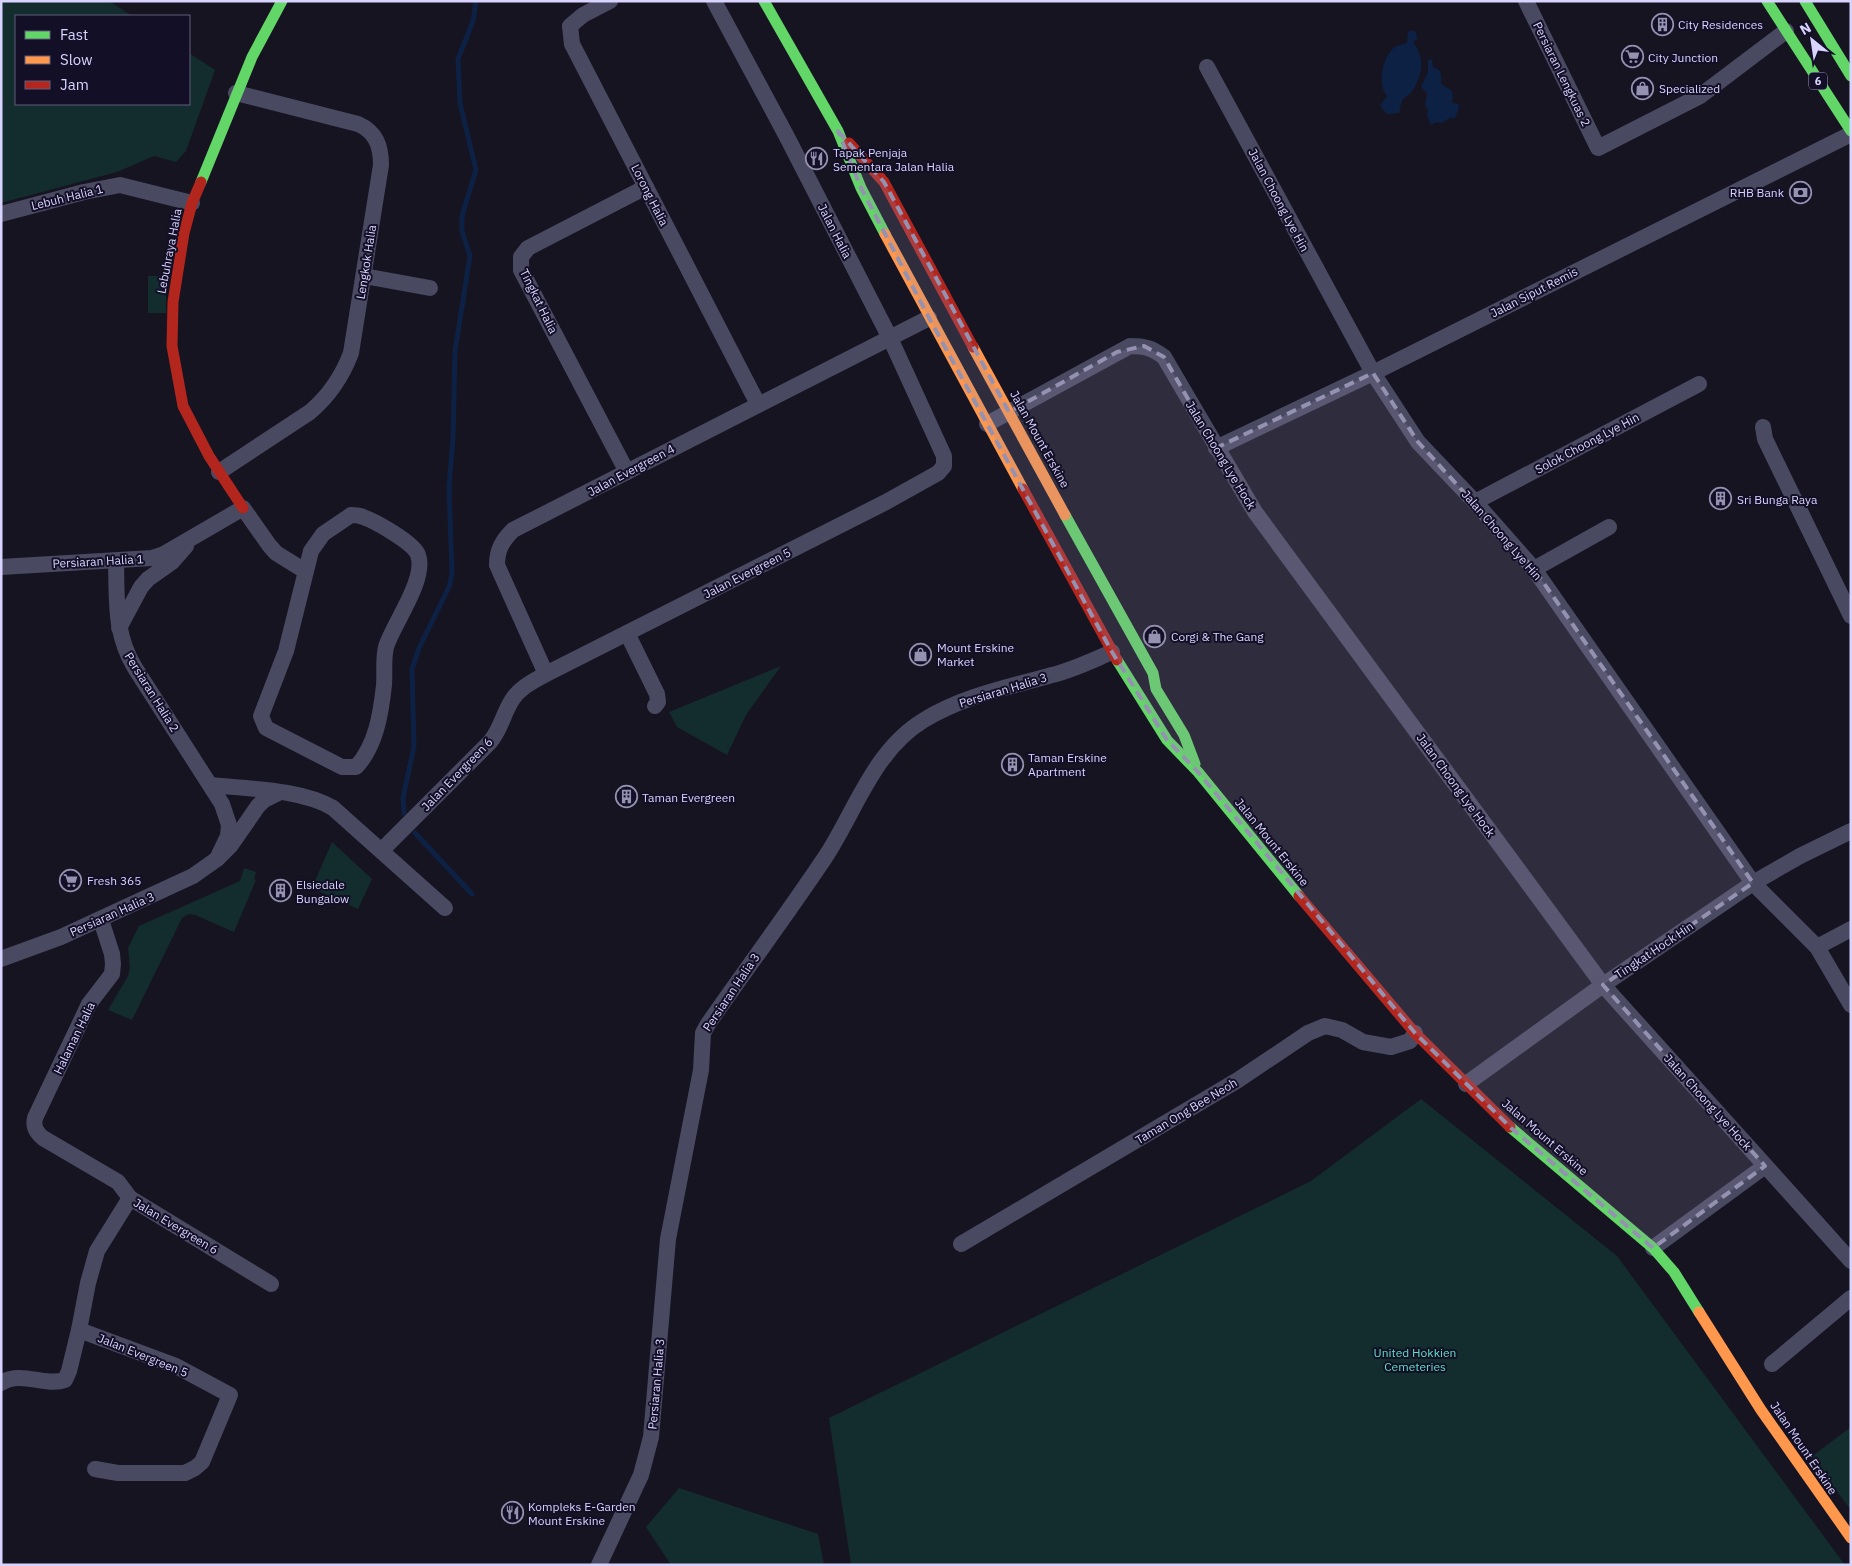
<svg xmlns="http://www.w3.org/2000/svg" width="1852" height="1566" font-family="'IBM Plex Sans',sans-serif">
<style>
.green{fill:#132c2d}
.water{fill:#0d2144}
.lines{fill:none;stroke-linecap:round;stroke-linejoin:round}
.stream{stroke:#0d2144;stroke-width:5}
.street{stroke:#4a4962;stroke-width:16}
.fast{stroke:#63d668;stroke-width:11}
.slow{stroke:#ff974d;stroke-width:11}
.jam{stroke:#b3261e;stroke-width:11}
.marked{fill:#9591b1;fill-opacity:0.2;stroke:#9591b1;stroke-width:4;stroke-dasharray:10 6;stroke-linejoin:round}
.labels{text-anchor:middle;dominant-baseline:central;stroke-width:4;stroke-linejoin:round;paint-order:stroke}
.shield{fill:#130f26;stroke:#9e99be;stroke-width:1}
.shield-label{font-size:11px;font-weight:bold;fill:#d9d4ff}
.poi-label{font-size:12px;fill:#d9d4ff;stroke:#130f26;text-anchor:start}
.street-label{font-size:12px;fill:#d9d4ff;stroke:#130f26}
.park-label{font-size:12px;fill:#5fe0c0;stroke:#130f26}
</style>
<rect width="100%" height="100%" fill="#161421"/>
<!-- green -->
<g class="green">
<polygon points="1,1 109,1 132,16 16,16 16,104 189,104 189,53 215,70 186,151 176,162 154,156 117,172 1,203"/>
<rect x="148" y="276" width="18" height="37"/>
<polygon points="781,666 746,715 727,755 677,727 669,712"/>
<polygon points="332,842 372,879 358,909 312,888"/>
<polygon points="244,868 256,872 254,879 256,880 234,932 195,915 189,914 182,918 132,1020 108,1010 128,976 130,968 128,948 139,926 240,881"/>
<polygon points="1421,1099 1617,1256 1845,1565 851,1565 829,1418 1311,1181"/>
<polygon points="1851,1427 1851,1510 1811,1457"/>
<polygon points="679,1488 818,1534 824,1565 671,1565 646,1527"/>
</g>
<!-- water -->
<g class="water">
<path d="M 1412,30 L 1416,32 L 1417,40 L 1413,41 L 1414,44 C 1426,58 1422,78 1411,93 C 1408,96 1403,98 1402,101 C 1400,105 1401,108 1399,113 L 1387,114 L 1380,106 L 1387,96 C 1377,85 1382,56 1395,47 C 1398,45 1403,45 1407,43 L 1408,32 Z"/>
<path d="M 1432,59 L 1433,67 C 1442,70 1442,75 1441,84 L 1451,90 L 1453,95 L 1452,103 L 1459,104 L 1458,111 L 1454,119 L 1451,117 L 1442,123 L 1436,122 L 1431,125 L 1427,116 L 1428,109 L 1425,106 L 1427,93 L 1421,87 L 1428,72 L 1428,60 Z"/>
</g>
<g class="lines">
<!-- stream -->
<g class="stream">
<polyline points="404,813 403,798 414,746 412,669 419,648 449,587 452,573 449,487 453,438 455,351 470,256 462,231 462,216 476,170 460,103 458,59 473,21 476,1"/>
<polyline points="415,833 472,894"/>
</g>
<!-- street -->
<g class="street">
<polyline points="610,1 583,15 570,26 572,44 758,404"/>
<polyline points="1526,1 1598,148 1700,96 1786,31"/>
<polyline points="1207,67 1373,373 1418,442 1475,502 1534,569 1753,883 1817,947 1851,1005"/>
<polyline points="1,214 84,192 120,185 192,203"/>
<polyline points="364,276 430,288"/>
<path d="M 987,424 L 1130,346 C 1145,346 1152,348 1164,357 L 1255,512 L 1603,985 L 1851,1261"/>
<polyline points="1763,427 1765,439 1851,616"/>
<polyline points="1216,448 1373,373 1851,134"/>
<path d="M 219,472 L 310,412 C 330,395 342,377 351,353 L 381,165 C 381,146 376,132 358,124 L 236,93"/>
<polyline points="627,472 521,270 521,257 528,248 646,187"/>
<polyline points="1475,502 1699,384"/>
<path d="M 351,515 C 355,515 359,515 363,517 C 375,521 414,543 418,555 C 427,579 393,624 386,647 C 383,659 385,673 384,685 C 381,713 376,746 356,767 L 342,767 L 266,728 L 261,716 L 286,651 L 311,551 L 323,534 Z"/>
<path d="M 116,561 C 117,599 114,634 135,668 L 222,804 L 229,825 L 228,836 L 217,859"/>
<polyline points="1,567 152,558 164,554 243,508 269,545 276,553 305,571"/>
<polyline points="1534,569 1609,527"/>
<polyline points="119,628 141,587 148,579 172,562 186,546"/>
<polyline points="627,633 657,694 658,702 655,706"/>
<path d="M 546,674 L 497,565 C 497,550 502,541 513,530 L 929,318"/>
<path d="M 211,785 C 248,789 301,789 333,808 L 445,908"/>
<path d="M 382,850 L 490,742 C 501,729 503,714 512,700 C 520,687 534,681 546,674 L 886,502 L 938,473 L 944,466 L 944,456 L 890,338 L 787,137 L 714,1"/>
<path d="M 101,920 L 112,954 L 113,964 L 112,974 L 89,1004 L 35,1118 C 33,1127 36,1132 43,1138 L 118,1182 L 130,1198 L 271,1284"/>
<polyline points="1817,947 1851,929"/>
<polyline points="1,959 61,937 193,876 217,859 231,845 258,806 264,800 278,793"/>
<polyline points="1466,1084 1603,985 1753,883 1800,856 1851,831"/>
<polyline points="961,1244 1238,1080 1308,1033 1325,1026 1342,1030 1363,1042 1391,1047 1410,1041 1415,1033"/>
<polyline points="1653,1248 1765,1166"/>
<polyline points="79,1330 176,1366 230,1395 202,1462 195,1468 185,1473 118,1473 95,1469"/>
<polyline points="1772,1364 1851,1298"/>
<path d="M 1,1383 C 21,1370 45,1387 65,1380 L 69,1371 L 79,1330 L 88,1283 L 97,1251 L 130,1198"/>
<path d="M 599,1565 L 641,1475 L 651,1437 L 668,1239 L 701,1070 L 703,1033 L 708,1024 C 747,968 788,913 826,856 C 856,810 874,750 924,720 C 963,696 1009,687 1052,675 C 1073,670 1093,660 1112,652"/>
</g>
<!-- fast -->
<g class="fast">
<polyline points="764,1 838,131 861,188 885,234"/>
<polyline points="1767,1 1851,131"/>
<polyline points="1805,1 1851,76"/>
<polyline points="201,182 252,57 282,1"/>
<polyline points="1065,515 1153,673 1156,689 1184,735 1195,764"/>
<polyline points="1117,660 1167,740 1198,772 1299,896"/>
<polyline points="1510,1127 1653,1248 1674,1272 1699,1312"/>
</g>
<!-- slow -->
<g class="slow">
<polyline points="885,234 1023,489"/>
<polyline points="973,347 1065,515"/>
<polyline points="1699,1312 1761,1410 1851,1538"/>
</g>
<!-- jam -->
<g class="jam">
<polyline points="849,143 884,182 973,347"/>
<polyline points="201,182 192,203 184,233 173,302 172,346 183,406 209,456 243,508"/>
<polyline points="1023,489 1117,660"/>
<polyline points="1299,896 1415,1033 1510,1127"/>
</g>
</g>
<!-- marked area -->
<path class="marked" d="M 838,131 L 884,182 L 1009,412 L 1117,352 L 1144,346 L 1164,357 L 1216,448 L 1373,373 L 1418,442 L 1534,569 L 1753,883 L 1603,985 L 1765,1166 L 1653,1248 L 1511,1128 L 1415,1033 L 1198,772 L 1167,740 L 1112,652 L 929,318 L 861,188 Z"/>
<!-- icons -->
<defs>
<symbol id="building-ring" viewBox="-11 -11 22 22"><circle r="9.5" fill="#130f26" stroke="#9591b1" stroke-width="1.5"/><path d="M-4-6H4V6H1V3H-1V6H-4ZM-2.5-4.3h1.7v1.8h-1.7ZM.8-4.3h1.7v1.8H.8ZM-2.5-1h1.7V.8h-1.7ZM.8-1h1.7V.8H.8Z" fill="#9591b1"/></symbol>
<symbol id="supermarket-ring" viewBox="-11 -11 22 22"><circle r="9.5" fill="#130f26" stroke="#9591b1" stroke-width="1.5"/><path d="M-6-5.5h2.5l.6 2H6L4.5 2H-2.5L-4.4-4H-6ZM-1.5 3.2a1.3 1.3 0 1 0 .1 0ZM3 3.2a1.3 1.3 0 1 0 .1 0Z" fill="#9591b1"/></symbol>
<symbol id="shop-ring" viewBox="-11 -11 22 22"><circle r="9.5" fill="#130f26" stroke="#9591b1" stroke-width="1.5"/><path d="M-5-2.5h2.3a2.7 3.5 0 0 1 5.4 0H5L5.5 6h-11ZM-1.5-2.5h3a1.5 2.3 0 0 0-3 0Z" fill="#9591b1"/></symbol>
<symbol id="restaurant-ring" viewBox="-11 -11 22 22"><circle r="9.5" fill="#130f26" stroke="#9591b1" stroke-width="1.5"/><path d="M-5-6h1v4h1v-4h1v4h1v-4h1v5L-1.5 .5V6h-2V.5L-5-1ZM5-6V6H3V1.5H1.5Q1.5-4 5-6Z" fill="#9591b1"/></symbol>
<symbol id="bank-ring" viewBox="-11 -11 22 22"><circle r="9.5" fill="#130f26" stroke="#9591b1" stroke-width="1.5"/><path d="M-6-4H6V4H-6ZM0-2.3a2.3 2.3 0 1 0 0 4.6a2.3 2.3 0 1 0 0-4.6Z" fill="#9591b1"/></symbol>
</defs>
<g fill-rule="evenodd">
<use href="#building-ring" x="1650" y="12" width="25" height="25"/>
<use href="#supermarket-ring" x="1620" y="44" width="25" height="25"/>
<use href="#shop-ring" x="1630" y="76" width="25" height="25"/>
<use href="#restaurant-ring" x="804" y="146" width="25" height="25"/>
<use href="#bank-ring" x="1788" y="180" width="25" height="25"/>
<use href="#building-ring" x="1708" y="486" width="25" height="25"/>
<use href="#shop-ring" x="1142" y="624" width="25" height="25"/>
<use href="#shop-ring" x="908" y="642" width="25" height="25"/>
<use href="#building-ring" x="1000" y="752" width="25" height="25"/>
<use href="#building-ring" x="614" y="784" width="25" height="25"/>
<use href="#supermarket-ring" x="58" y="868" width="25" height="25"/>
<use href="#building-ring" x="268" y="878" width="25" height="25"/>
<use href="#restaurant-ring" x="500" y="1500" width="25" height="25"/>
</g>
<g class="labels">
<!-- shield labels -->
<rect class="shield" x="1809" y="72.5" width="18" height="17" rx="4"/>
<g class="shield-label">
<text x="1818" y="81">6</text>
</g>
<!-- poi labels -->
<g class="poi-label">
<text x="1678" y="24">City Residences</text>
<text x="1648" y="57">City Junction</text>
<text x="1659" y="88">Specialized</text>
<text x="833" y="152">Tapak Penjaja<tspan x="833" dy="14">Sementara Jalan Halia</tspan></text>
<text x="1784" y="192" text-anchor="end">RHB Bank</text>
<text x="1737" y="499">Sri Bunga Raya</text>
<text x="1171" y="636">Corgi &amp; The Gang</text>
<text x="937" y="647">Mount Erskine<tspan x="937" dy="14">Market</tspan></text>
<text x="1028" y="757">Taman Erskine<tspan x="1028" dy="14">Apartment</tspan></text>
<text x="642" y="797">Taman Evergreen</text>
<text x="87" y="880">Fresh 365</text>
<text x="296" y="884">Elsiedale<tspan x="296" dy="14">Bungalow</tspan></text>
<text x="528" y="1506">Kompleks E-Garden<tspan x="528" dy="14">Mount Erskine</tspan></text>
</g>
<!-- street labels -->
<g class="street-label">
<text transform="translate(1562 74) rotate(64)">Persiaran Lengkuas 2</text>
<text transform="translate(650 195) rotate(63)">Lorong Halia</text>
<text transform="translate(67 197) rotate(-14)">Lebuh Halia 1</text>
<text transform="translate(1279 200) rotate(62)">Jalan Choong Lye Hin</text>
<text transform="translate(835 231) rotate(63)">Jalan Halia</text>
<text transform="translate(169 251) rotate(-79)">Lebuhraya Halia</text>
<text transform="translate(366 262) rotate(-81)">Lengkok Halia</text>
<text transform="translate(1534 292) rotate(-27)">Jalan Siput Remis</text>
<text transform="translate(539 301) rotate(64)">Tingkat Halia</text>
<text transform="translate(1040 439) rotate(61)">Jalan Mount Erskine</text>
<text transform="translate(1587 443) rotate(-28)">Solok Choong Lye Hin</text>
<text transform="translate(1221 455) rotate(59)">Jalan Choong Lye Hock</text>
<text transform="translate(631 470) rotate(-28)">Jalan Evergreen 4</text>
<text transform="translate(1502 535) rotate(49)">Jalan Choong Lye Hin</text>
<text transform="translate(98 561) rotate(-3)">Persiaran Halia 1</text>
<text transform="translate(747 573) rotate(-27)">Jalan Evergreen 5</text>
<text transform="translate(1003 690) rotate(-17)">Persiaran Halia 3</text>
<text transform="translate(152 692) rotate(58)">Persiaran Halia 2</text>
<text transform="translate(457 774) rotate(-46)">Jalan Evergreen 6</text>
<text transform="translate(1456 785) rotate(54)">Jalan Choong Lye Hock</text>
<text transform="translate(1272 842) rotate(51)">Jalan Mount Erskine</text>
<text transform="translate(112 914) rotate(-24)">Persiaran Halia 3</text>
<text transform="translate(1654 950) rotate(-34)">Tingkat Hock Hin</text>
<text transform="translate(731 992) rotate(-56)">Persiaran Halia 3</text>
<text transform="translate(74 1038) rotate(-64)">Halaman Halia</text>
<text transform="translate(1708 1102) rotate(48)">Jalan Choong Lye Hock</text>
<text transform="translate(1186 1111) rotate(-31)">Taman Ong Bee Neoh</text>
<text transform="translate(1545 1137) rotate(41)">Jalan Mount Erskine</text>
<text transform="translate(176 1226) rotate(31)">Jalan Evergreen 6</text>
<text transform="translate(143 1355) rotate(22)">Jalan Evergreen 5</text>
<text transform="translate(656 1384) rotate(-85)">Persiaran Halia 3</text>
<text transform="translate(1804 1448) rotate(56)">Jalan Mount Erskine</text>
</g>
<!-- park labels -->
<g class="park-label">
<text x="1415" y="1352">United Hokkien<tspan x="1415" dy="14">Cemeteries</tspan></text>
</g>
</g>
<!-- border -->
<rect width="1852" height="1566" fill="none" stroke="#d9d4ff" stroke-width="5"/>
<!-- legend -->
<rect x="15" y="15" width="175" height="90" fill="#130f26" stroke="#625e7d"/>
<rect x="25" y="31" width="25" height="8" fill="#63d668" stroke="#625e7d"/>
<text x="60" y="40" font-size="15" fill="#d9d4ff">Fast</text>
<rect x="25" y="56" width="25" height="8" fill="#ff974d" stroke="#625e7d"/>
<text x="60" y="65" font-size="15" fill="#d9d4ff">Slow</text>
<rect x="25" y="81" width="25" height="8" fill="#b3261e" stroke="#625e7d"/>
<text x="60" y="90" font-size="15" fill="#d9d4ff">Jam</text>
<!-- north arrow -->
<g transform="translate(1812 40) rotate(330)" stroke="#130f26" stroke-width="4" paint-order="stroke">
<path d="M0-4L9 19L0 12L-9 19Z" fill="#d9d4ff"/>
<text y="-8" font-size="14" font-weight="bold" text-anchor="middle" fill="#d9d4ff">N</text>
</g>
</svg>
